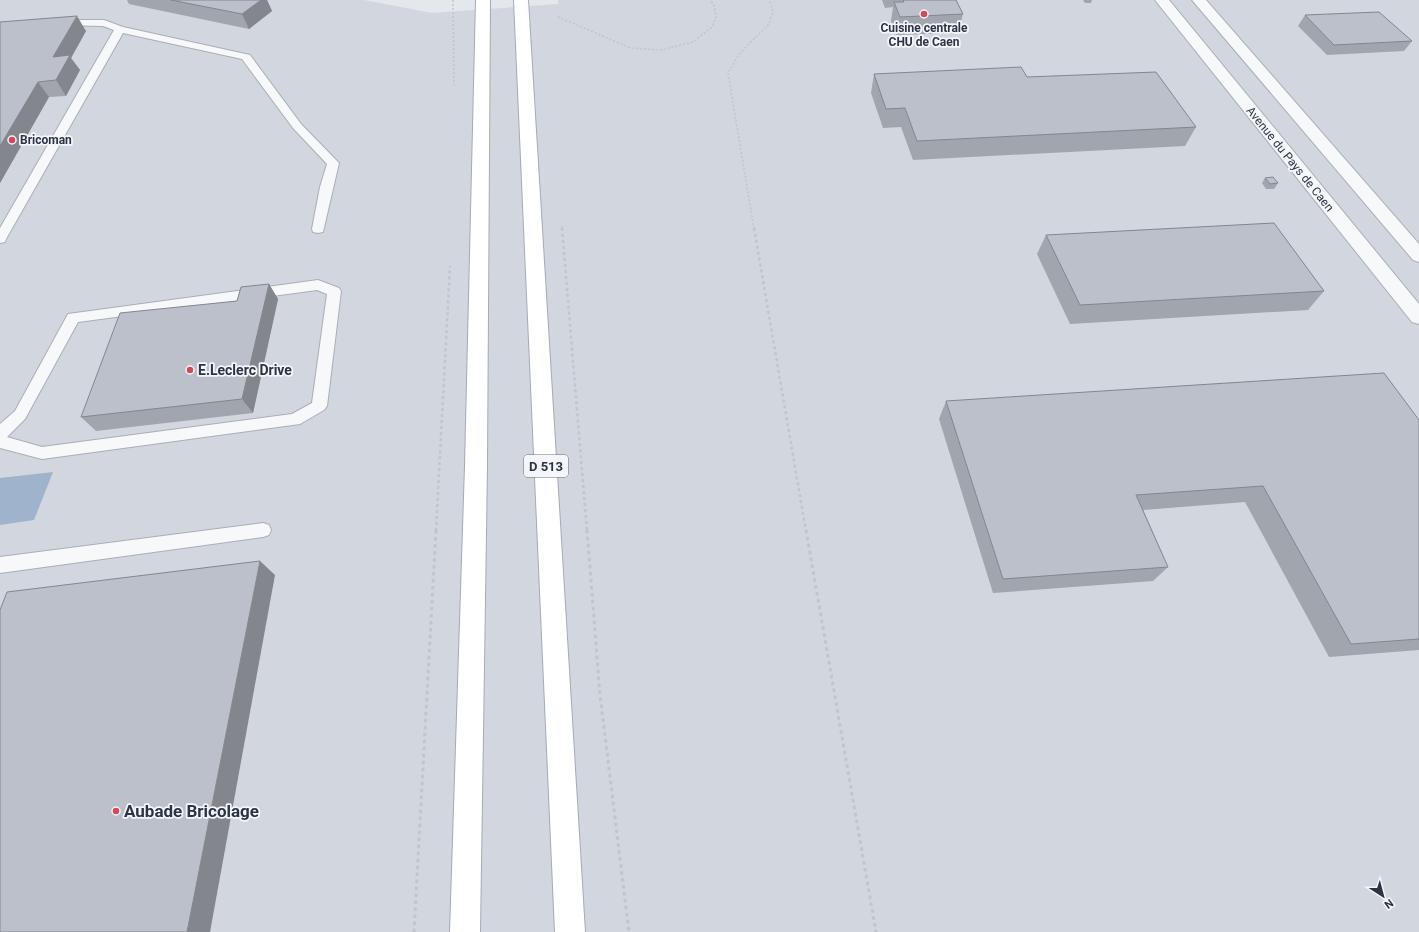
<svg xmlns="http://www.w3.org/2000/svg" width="1419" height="932" font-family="Roboto,sans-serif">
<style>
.built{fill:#d2d6de}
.water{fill:#9fb4cc}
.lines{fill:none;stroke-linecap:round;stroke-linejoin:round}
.lane-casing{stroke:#a9aeb7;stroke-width:2}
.street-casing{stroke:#a9aeb7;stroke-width:2}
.primary-casing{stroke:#a3abb8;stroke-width:2}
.path-far2{stroke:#c2c5cb;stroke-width:1.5;stroke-dasharray:2 2;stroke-linecap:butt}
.path-far1{stroke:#c2c5cb;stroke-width:2.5;stroke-dasharray:3 3;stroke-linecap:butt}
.path{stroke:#c2c5cb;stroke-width:3;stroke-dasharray:3.5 3.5;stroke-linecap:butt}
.lane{fill:#f7f8fa;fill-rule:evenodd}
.street{fill:#f7f8fa;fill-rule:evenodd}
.primary{fill:#fff;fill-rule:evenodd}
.wall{fill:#a1a5ae}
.shaded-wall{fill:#83868d}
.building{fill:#bbc0ca;stroke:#83868d}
.poi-dot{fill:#d1495b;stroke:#f4f6f9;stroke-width:1.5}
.labels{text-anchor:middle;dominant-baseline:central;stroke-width:3.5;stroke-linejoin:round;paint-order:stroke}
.far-poi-label{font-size:12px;font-weight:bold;fill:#2b3445;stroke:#f4f6f9}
.far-street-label{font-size:12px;fill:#2b3445;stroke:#f4f6f9}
.shield{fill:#f4f6f9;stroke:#676e7b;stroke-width:1}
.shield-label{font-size:13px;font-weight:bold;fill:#2b3445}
.poi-label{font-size:14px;font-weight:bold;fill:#2b3445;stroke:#f4f6f9;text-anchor:start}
.near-poi-label{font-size:17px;font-weight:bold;fill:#2b3445;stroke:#f4f6f9;text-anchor:start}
</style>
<rect width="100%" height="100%" fill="#e4e7ec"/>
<!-- built -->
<polygon class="built" points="0,0 364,0 432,13 558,4 558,0 1419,0 1419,932 0,932"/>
<!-- water -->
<polygon class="water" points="53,472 34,520 0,525 0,478"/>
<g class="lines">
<defs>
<g id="lane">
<polygon points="59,20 104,20 123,27 250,55 301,124 339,163 323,232 318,233 313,232 312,229 320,187 327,164 293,128 242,59 123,33 6,239 5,242 0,243 0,228 114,30 103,26 55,25 54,23"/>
<path d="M 318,280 L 339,288 L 341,291 L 327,406 L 324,410 L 300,424 L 42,459 L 0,448 L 0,424 L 15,411 L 68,314 ZM 317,290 L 327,294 L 312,403 L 292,414 L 42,447 L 7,437 L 25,419 L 78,322 Z"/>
<polygon points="263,523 269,525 271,530 269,535 263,537 0,573 0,557"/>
</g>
<g id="street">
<polygon points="1155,0 1169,0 1419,304 1419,324 1412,322"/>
<polygon points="1192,0 1206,0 1419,244 1419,262 1413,260"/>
</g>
<g id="primary">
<polygon points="476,0 490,0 487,466 480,932 450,932 465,466"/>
<polygon points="514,0 528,0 585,932 555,932"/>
</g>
</defs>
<!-- lane casing -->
<use href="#lane" class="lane-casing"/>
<!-- street casing -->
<use href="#street" class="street-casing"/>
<!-- primary casing -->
<use href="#primary" class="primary-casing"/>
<!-- path-far2 -->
<g class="path-far2">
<polyline points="453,0 454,85"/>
<polyline points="558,17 631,48 662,50 693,42 712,27 716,17 714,5 710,0"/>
<polyline points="562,226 562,229"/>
<polyline points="754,229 728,73 740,53 769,24 773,11 769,0"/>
</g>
<!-- path-far1 -->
<g class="path-far1">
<polyline points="562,228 587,531"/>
<polyline points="754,228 806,531"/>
<polyline points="436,531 450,266"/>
</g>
<!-- path -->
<g class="path">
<polyline points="587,530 600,695 629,932"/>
<polyline points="806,530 876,932"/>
<polyline points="414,932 436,530"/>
</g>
<!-- lane -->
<use href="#lane" class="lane"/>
<!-- street -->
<use href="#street" class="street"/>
<!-- primary -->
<use href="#primary" class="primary"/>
</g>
<!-- wall -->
<g class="wall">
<polygon points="127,0 267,0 272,11 249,29 129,4"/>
<polygon points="882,0 956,0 963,14 958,33 896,35 891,21 893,7 885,8"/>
<polygon points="1083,0 1092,0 1091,3 1085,3"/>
<polygon points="1305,15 1412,41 1404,51 1327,55 1298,26"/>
<polygon points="0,22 86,31 71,58 80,70 66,96 49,97 0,183"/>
<polygon points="874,74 1027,77 1196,127 1185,146 913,160 901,127 883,128 871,93"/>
<polygon points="1265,178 1278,183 1274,189 1266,189 1262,183"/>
<polygon points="1046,235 1324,291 1308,310 1070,324 1037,254"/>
<polygon points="269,284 278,299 253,413 96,431 81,417"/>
<polygon points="946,401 1419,420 1419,650 1329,657 1245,502 1143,510 1168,567 1153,581 993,593 939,419"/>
</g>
<!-- shaded-wall -->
<g class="shaded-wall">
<polygon points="249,0 267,0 272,11 249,29 242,14"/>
<polygon points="77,16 86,31 71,58 80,70 66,96 56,80 53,57"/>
<polygon points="38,82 49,97 0,183 0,146"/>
<polygon points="269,284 278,299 253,413 242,399"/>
<polygon points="260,561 275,575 210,932 187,932"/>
</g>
<!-- building -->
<g class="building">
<polygon points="171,0 261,0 242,14"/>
<polygon points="903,0 956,0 963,14 900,17 894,2 904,2"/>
<polygon points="1379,12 1412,41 1334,45 1305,15"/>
<polygon points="77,16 53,57 70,55 56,80 38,82 0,146 0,22"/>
<polygon points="1021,67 1027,77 1156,72 1196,127 917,141 905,108 886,109 874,74"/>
<polygon points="1273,177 1278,183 1270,184 1265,178"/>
<polygon points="1274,223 1324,291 1080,305 1046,235"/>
<polygon points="269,284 242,399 81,417 120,313 237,301 241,287"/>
<polygon points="1384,373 1419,420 1419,639 1351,644 1263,486 1136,495 1168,567 1003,579 946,401"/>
<polygon points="260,561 187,932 0,932 0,610 7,592"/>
</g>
<!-- markers -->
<g class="poi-dot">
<circle cx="924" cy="14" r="4"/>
<circle cx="12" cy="140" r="4"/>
<circle cx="190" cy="370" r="4"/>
<circle cx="116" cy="811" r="4"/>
</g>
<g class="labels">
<!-- far-poi labels -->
<g class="far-poi-label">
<text x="924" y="28">Cuisine centrale<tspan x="924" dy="14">CHU de Caen</tspan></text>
<text x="20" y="140" text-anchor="start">Bricoman</text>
</g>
<!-- far-street labels -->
<g class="far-street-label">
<text transform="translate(1290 159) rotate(51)">Avenue du Pays de Caen</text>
</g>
<!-- shield labels -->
<rect class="shield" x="524" y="455" width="44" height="22" rx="3"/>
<g class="shield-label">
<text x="546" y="466">D 513</text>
</g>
<!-- poi labels -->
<g class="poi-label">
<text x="198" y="370">E.Leclerc Drive</text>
</g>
<!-- near-poi labels -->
<g class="near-poi-label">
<text x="124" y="811">Aubade Bricolage</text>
</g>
</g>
<!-- north arrow -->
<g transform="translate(1383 896) rotate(144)" stroke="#f4f6f9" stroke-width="3" paint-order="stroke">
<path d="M0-3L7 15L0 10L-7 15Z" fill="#2b3445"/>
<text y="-6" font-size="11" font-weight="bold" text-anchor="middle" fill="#2b3445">N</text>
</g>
</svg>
